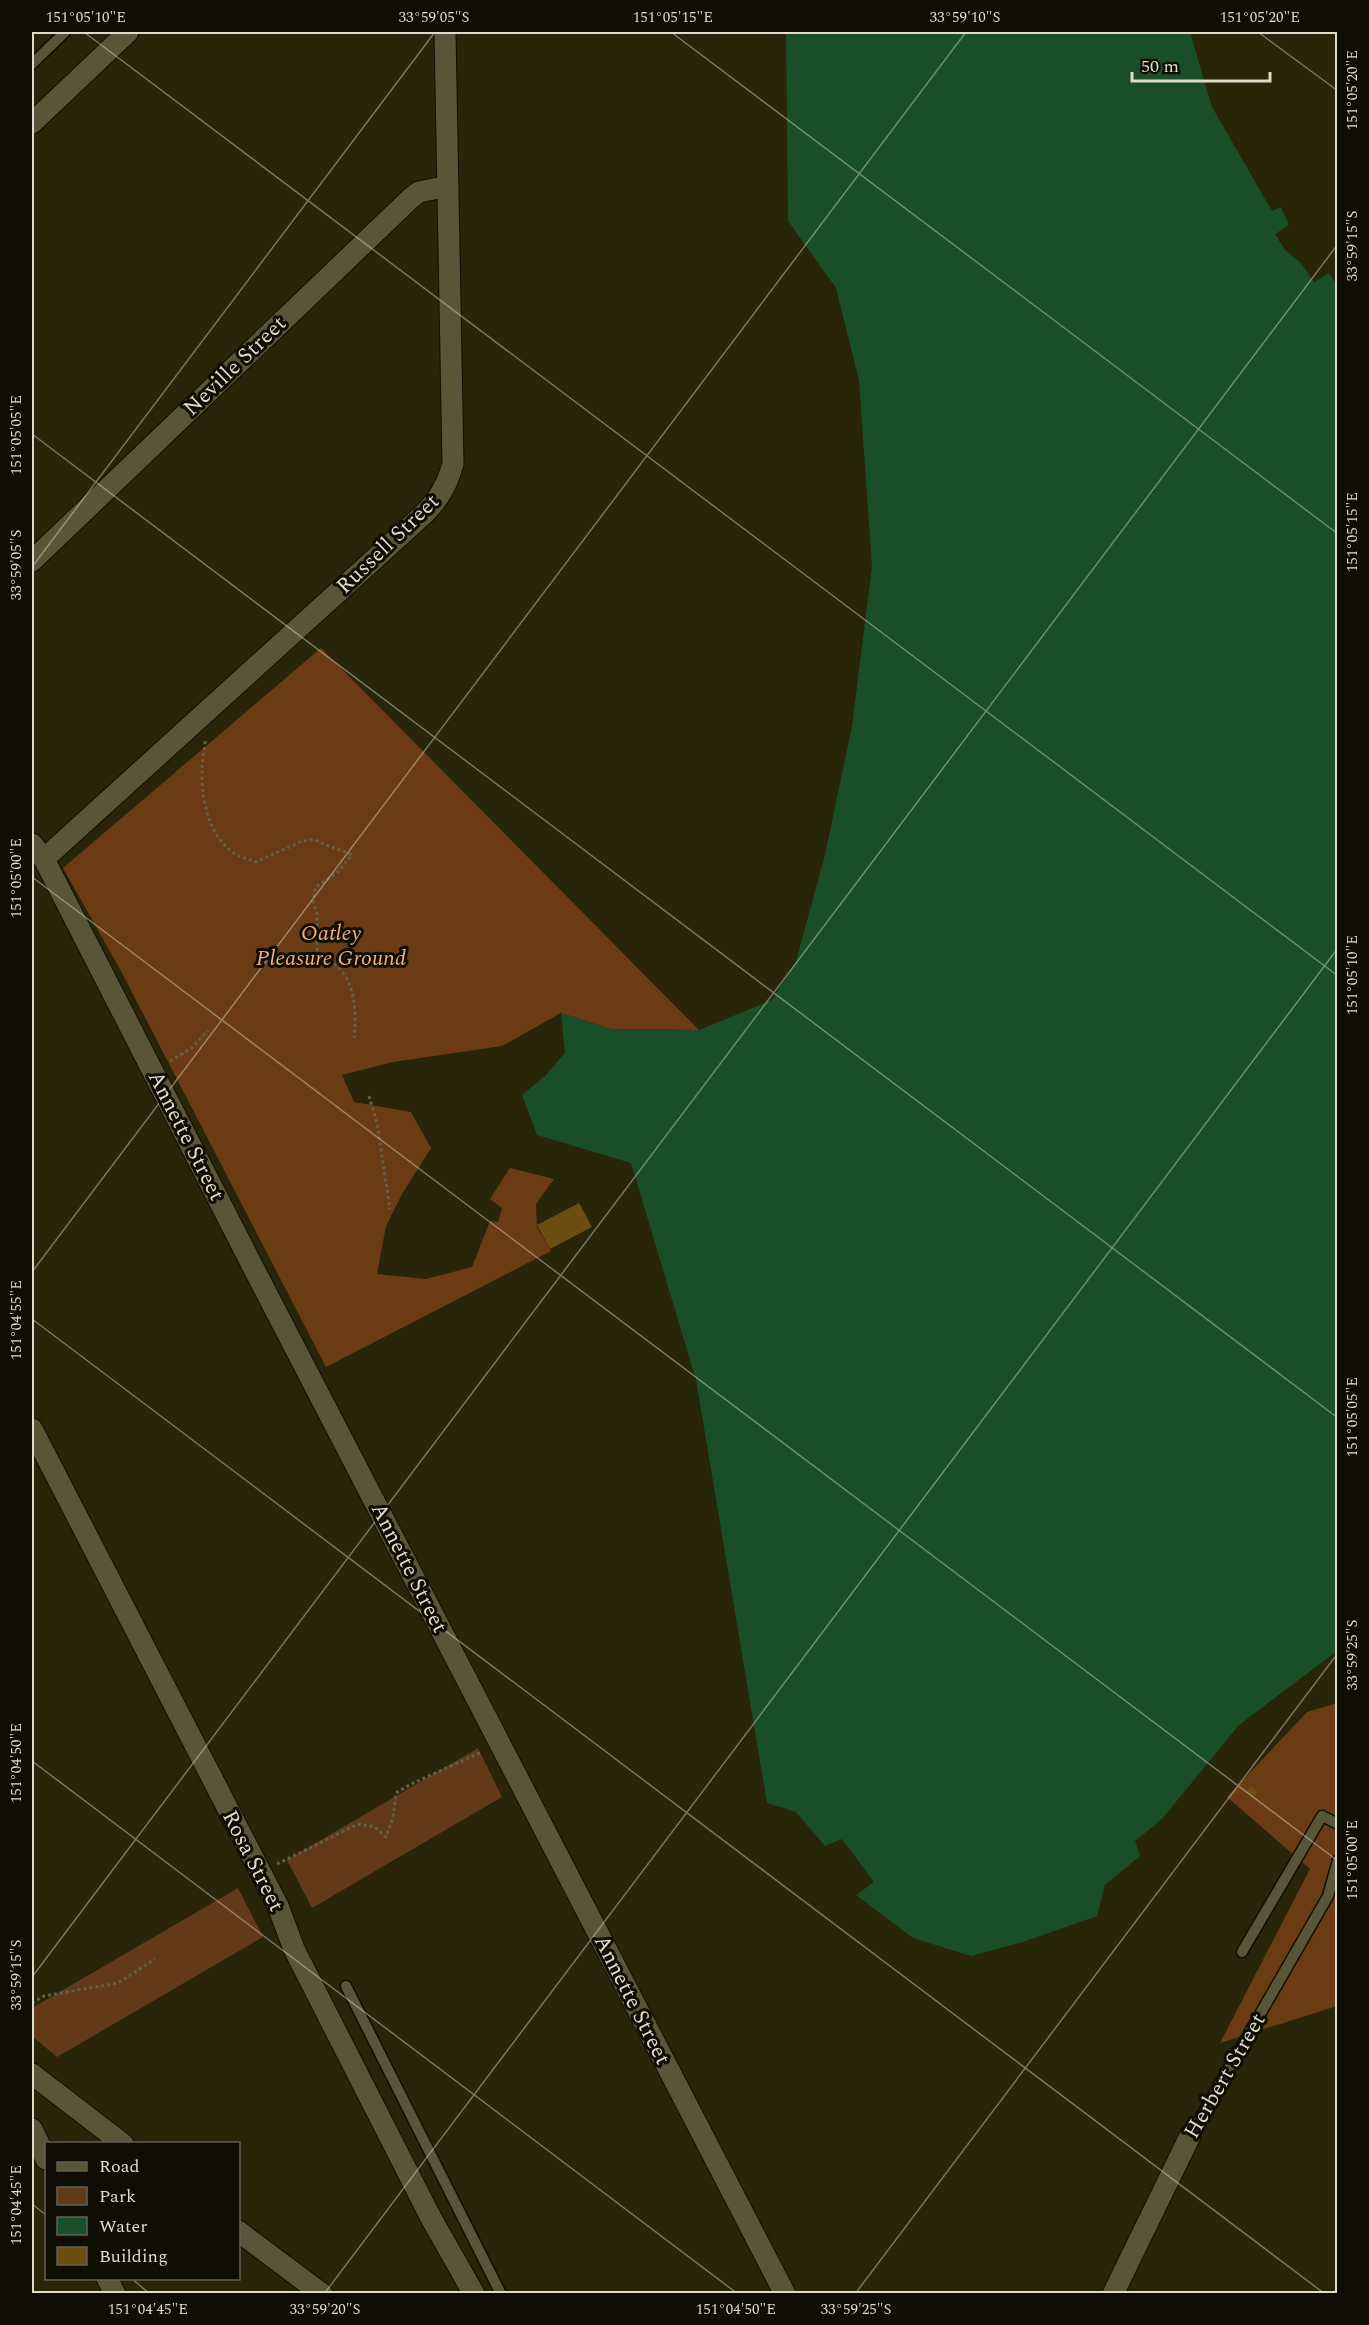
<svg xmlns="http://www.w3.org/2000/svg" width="1369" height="2325" font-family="Spectral,serif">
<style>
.green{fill:#623a1a}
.forest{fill:#6b3c13}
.water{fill:#194e28}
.building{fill:#6c4e10}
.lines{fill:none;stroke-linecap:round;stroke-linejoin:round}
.service-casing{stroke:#110e00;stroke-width:13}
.minor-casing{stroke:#110e00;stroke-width:23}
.path{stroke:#636048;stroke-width:3;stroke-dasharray:3 3;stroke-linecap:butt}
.service{stroke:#595638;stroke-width:10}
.minor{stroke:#595638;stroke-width:21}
.ticks{fill:none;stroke:#dedccc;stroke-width:1.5;stroke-opacity:0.45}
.labels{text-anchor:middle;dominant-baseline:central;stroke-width:6;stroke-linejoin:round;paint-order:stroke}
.street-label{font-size:22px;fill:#dedccc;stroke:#0f0e04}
.park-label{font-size:22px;font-style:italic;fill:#f8ad74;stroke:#0f0e04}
.neatline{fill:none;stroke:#dedccc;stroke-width:2}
.ticks-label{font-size:15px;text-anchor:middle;fill:#dedccc}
</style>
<rect width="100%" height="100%" fill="#282508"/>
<!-- green -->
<g class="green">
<polygon points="478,1748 502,1797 312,1908 287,1860"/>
<polygon points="238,1888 263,1937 57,2057 32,2036 32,2008"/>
</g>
<!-- forest -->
<g class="forest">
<polygon points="321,648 699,1030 611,1029 561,1013 502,1046 393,1062 342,1075 354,1102 411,1112 431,1148 402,1194 386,1226 377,1274 426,1279 472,1267 490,1221 498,1222 502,1208 490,1199 510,1168 554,1179 536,1204 537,1227 551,1251 326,1367 121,971 63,868"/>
<polygon points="1337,1703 1337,2006 1220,2043 1310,1869 1227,1797 1307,1712"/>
</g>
<!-- water -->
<polygon class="water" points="786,32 1190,32 1212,107 1272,211 1281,207 1289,225 1275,234 1285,250 1300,262 1314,282 1329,273 1337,286 1337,1651 1239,1725 1162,1819 1135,1841 1140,1856 1105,1885 1097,1916 1023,1942 971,1956 913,1938 856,1895 874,1882 842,1839 825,1846 796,1812 767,1803 696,1380 631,1163 537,1135 522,1095 545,1076 565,1053 561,1013 611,1029 699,1030 772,1000 796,961 825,855 852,726 872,567 859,380 836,288 788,221"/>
<!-- building -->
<g class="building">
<polygon points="579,1203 592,1227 550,1249 537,1225"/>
<polygon points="1251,1786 1258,1792 1253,1798 1246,1792"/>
</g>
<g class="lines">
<defs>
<g id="service">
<polyline points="32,64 65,32"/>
<polyline points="1242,1952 1322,1816 1338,1824"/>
<polyline points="346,1986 501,2294"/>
<polyline points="1190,2136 1328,1896 1338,1860"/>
</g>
<g id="minor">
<polyline points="32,123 128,32"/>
<polyline points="32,561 411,198 419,192 448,186"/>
<polyline points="32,844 44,859 254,1269 785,2294"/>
<path d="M 44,859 L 424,514 C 439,499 447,485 453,464 L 445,32"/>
<polyline points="32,1429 278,1906 294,1949 431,2218 474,2294"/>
<polyline points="32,2074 123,2144"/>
<polyline points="32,2129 46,2159"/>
<polyline points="238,2231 322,2294"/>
<polyline points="107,2278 115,2294"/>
<polyline points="1113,2294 1190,2136"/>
</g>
</defs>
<!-- service casing -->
<use href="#service" class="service-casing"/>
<!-- minor casing -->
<use href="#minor" class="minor-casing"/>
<!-- path -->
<g class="path">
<path d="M 205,741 C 205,751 202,759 202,768 C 201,798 208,836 234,853 C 241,858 249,859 256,862 L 300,842 L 314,839 C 329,848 338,848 352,855 L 338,872 L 316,887 L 313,901 L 317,914 L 317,950 C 325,957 336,964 343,973 C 356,989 356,1017 354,1038"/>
<polyline points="170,1061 192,1048 208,1030"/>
<polyline points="369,1096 377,1123 390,1209"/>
<polyline points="277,1864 358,1824 375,1827 386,1837 393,1818 396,1793 411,1784 482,1752"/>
<polyline points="32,2003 44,1996 118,1983 155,1959"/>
</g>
<!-- service -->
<use href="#service" class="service"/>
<!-- minor -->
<use href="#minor" class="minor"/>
</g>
<!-- ticks -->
<path class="ticks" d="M 84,32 L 1338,976M 671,32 L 1338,534M 1258,32 L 1338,91M 32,434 L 1338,1418M 32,567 L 435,32M 32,877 L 1338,1861M 32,1272 L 966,32M 32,1319 L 1325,2294M 32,1761 L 738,2294M 32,1977 L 1338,244M 32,2204 L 46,2215M 131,2278 L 150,2294M 324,2294 L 1338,948M 855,2294 L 1338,1653"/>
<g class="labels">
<!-- street labels -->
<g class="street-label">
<text transform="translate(235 366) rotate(-44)">Neville Street</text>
<text transform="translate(388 544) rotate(-44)">Russell Street</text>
<text transform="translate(186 1136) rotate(63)">Annette Street</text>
<text transform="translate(409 1568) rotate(63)">Annette Street</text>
<text transform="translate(253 1861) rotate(63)">Rosa Street</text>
<text transform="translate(632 2000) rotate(63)">Annette Street</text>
<text transform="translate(1225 2076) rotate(-60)">Herbert Street</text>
</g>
<!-- park labels -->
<g class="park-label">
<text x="331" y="933">Oatley<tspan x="331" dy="25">Pleasure Ground</tspan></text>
</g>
</g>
<!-- border -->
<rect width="1369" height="2325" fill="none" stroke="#0f0e04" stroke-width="66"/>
<!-- legend -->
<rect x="45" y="2142" width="195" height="138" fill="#0f0e04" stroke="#626054" stroke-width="1.5"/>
<rect x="57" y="2162" width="30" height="9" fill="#595638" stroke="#626054" stroke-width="1.5"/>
<text x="99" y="2172" font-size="18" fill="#dedccc">Road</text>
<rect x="57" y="2187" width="30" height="18" fill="#623a1a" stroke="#626054" stroke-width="1.5"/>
<text x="99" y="2202" font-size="18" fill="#dedccc">Park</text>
<rect x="57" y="2217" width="30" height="18" fill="#194e28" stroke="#626054" stroke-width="1.5"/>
<text x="99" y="2232" font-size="18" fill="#dedccc">Water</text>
<rect x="57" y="2247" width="30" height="18" fill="#6c4e10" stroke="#626054" stroke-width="1.5"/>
<text x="99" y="2262" font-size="18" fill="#dedccc">Building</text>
<!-- scale -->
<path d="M1132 72v9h138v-9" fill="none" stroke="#dedccc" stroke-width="3"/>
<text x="1141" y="72" font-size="18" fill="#dedccc" stroke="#0f0e04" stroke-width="4.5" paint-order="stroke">50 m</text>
<rect x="33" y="33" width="1303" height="2259" class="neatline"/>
<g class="ticks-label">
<text x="86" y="22">151°05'10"E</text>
<text x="434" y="22">33°59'05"S</text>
<text x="673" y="22">151°05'15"E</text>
<text x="965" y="22">33°59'10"S</text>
<text x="1260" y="22">151°05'20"E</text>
<text transform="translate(1352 90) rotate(-90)" y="5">151°05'20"E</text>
<text transform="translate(1352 246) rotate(-90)" y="5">33°59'15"S</text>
<text transform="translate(16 435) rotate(-90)" y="5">151°05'05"E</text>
<text transform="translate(1352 532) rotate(-90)" y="5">151°05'15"E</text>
<text transform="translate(16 565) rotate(-90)" y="5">33°59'05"S</text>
<text transform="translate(16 878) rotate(-90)" y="5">151°05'00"E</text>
<text transform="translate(1352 975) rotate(-90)" y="5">151°05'10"E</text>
<text transform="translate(16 1320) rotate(-90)" y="5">151°04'55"E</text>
<text transform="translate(1352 1417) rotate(-90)" y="5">151°05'05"E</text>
<text transform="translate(1352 1655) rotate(-90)" y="5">33°59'25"S</text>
<text transform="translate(16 1763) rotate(-90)" y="5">151°04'50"E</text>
<text transform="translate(1352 1860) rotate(-90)" y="5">151°05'00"E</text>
<text transform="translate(16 1975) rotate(-90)" y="5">33°59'15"S</text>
<text transform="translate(16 2205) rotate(-90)" y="5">151°04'45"E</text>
<text x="148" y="2314">151°04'45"E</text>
<text x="325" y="2314">33°59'20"S</text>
<text x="736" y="2314">151°04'50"E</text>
<text x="856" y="2314">33°59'25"S</text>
</g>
</svg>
